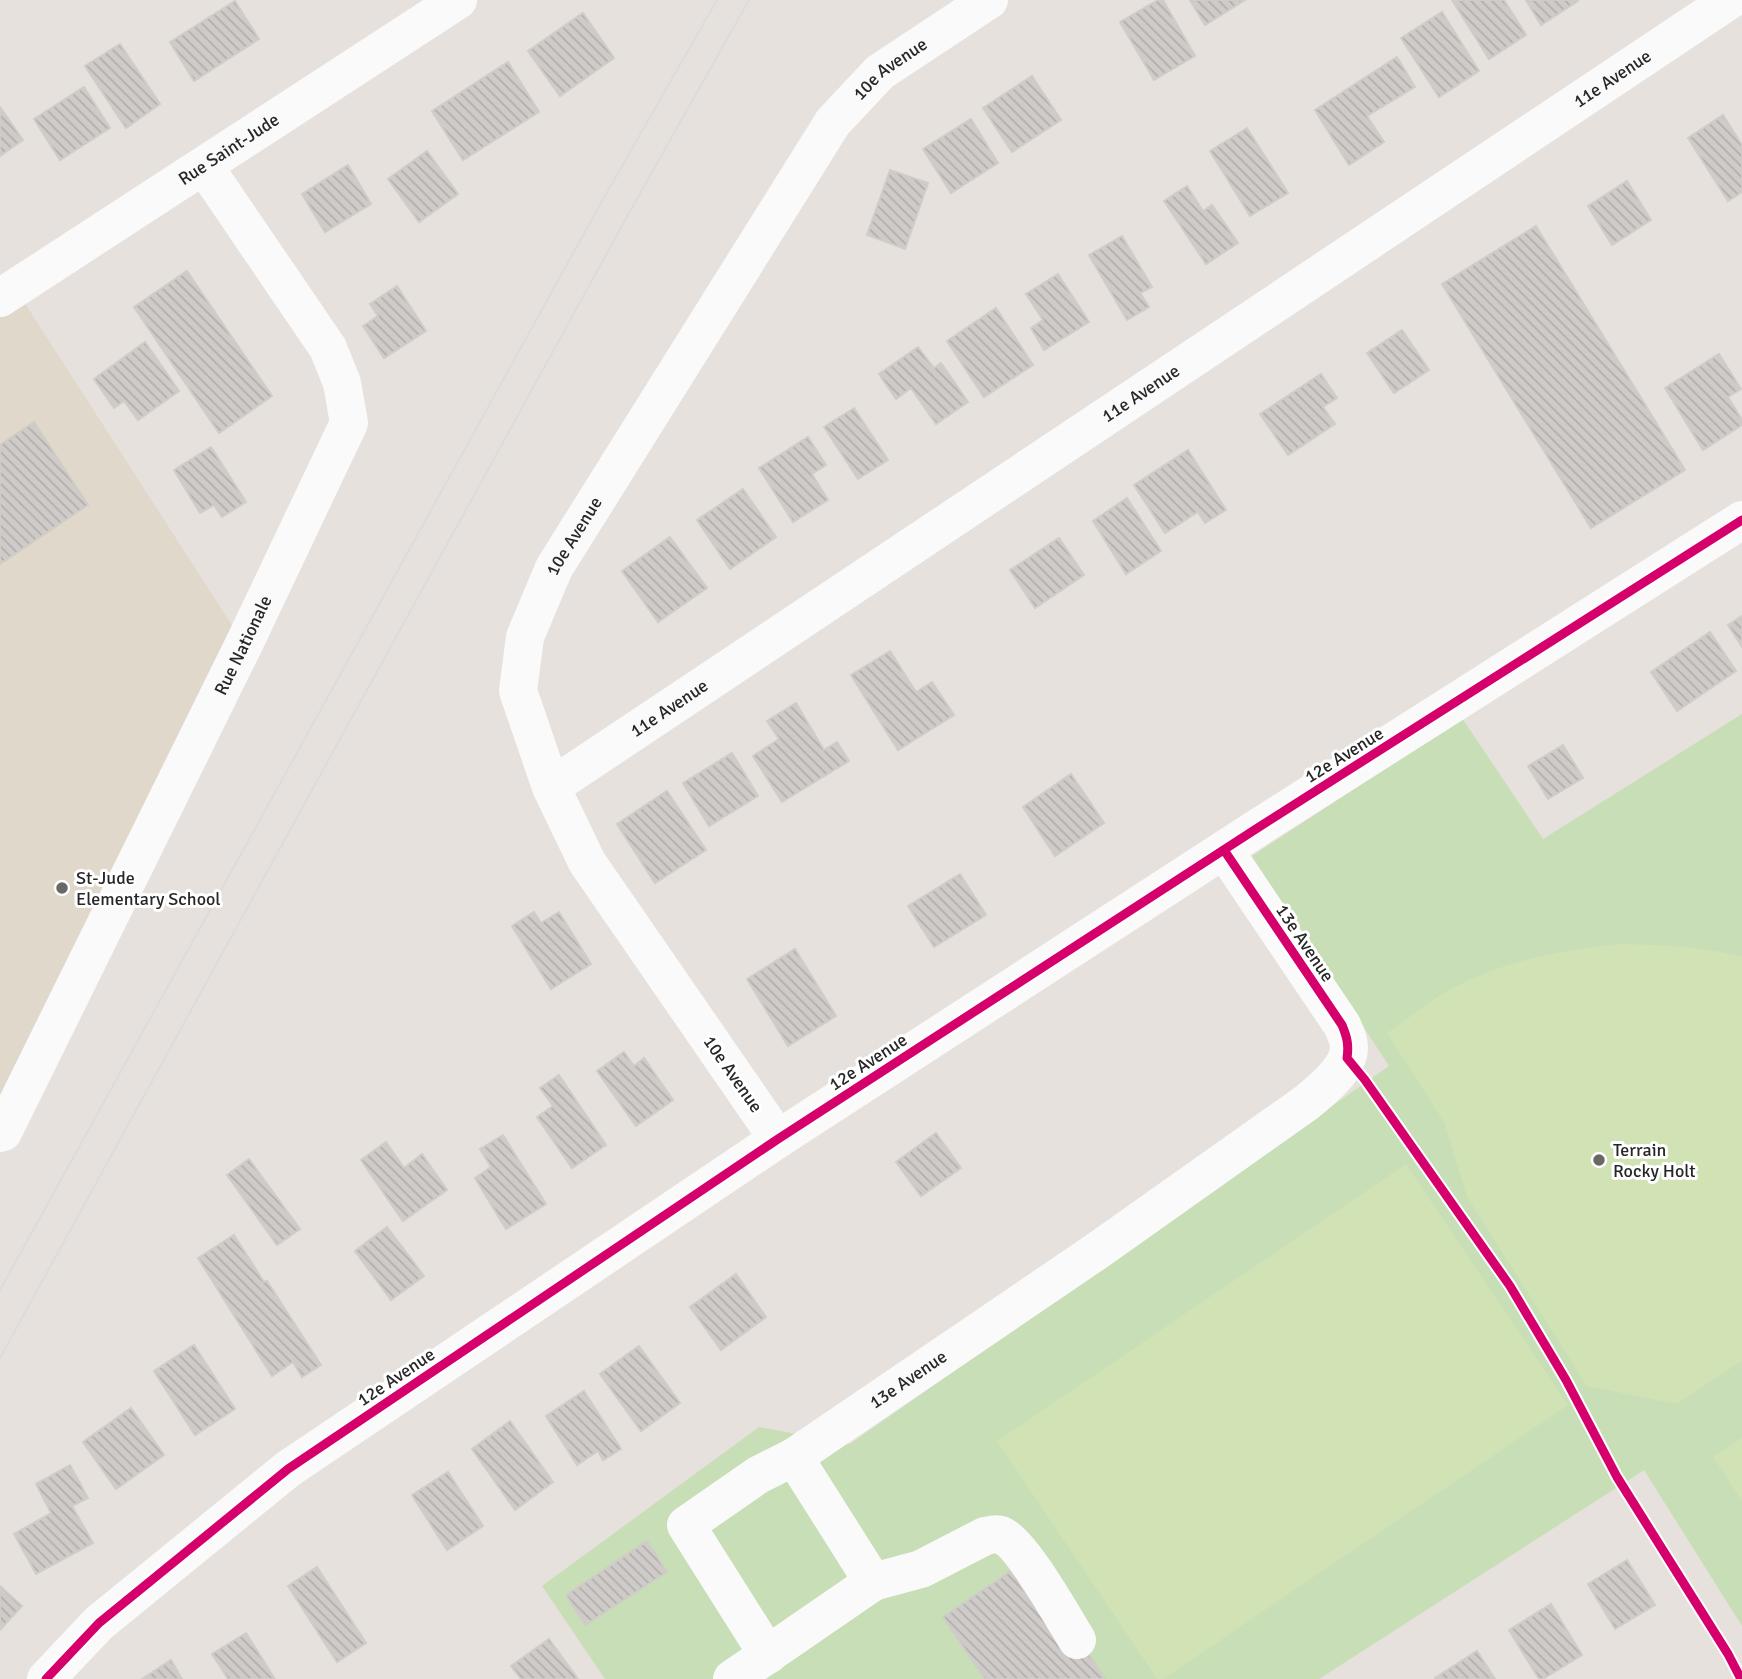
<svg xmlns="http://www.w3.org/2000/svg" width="1742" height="1679" font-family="Signika,sans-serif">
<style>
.education{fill:#e0d9cb}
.park{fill:#c7deb7}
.pitch{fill:#d1e2b5}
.building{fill:url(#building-back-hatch);stroke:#d0cdc8;stroke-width:2}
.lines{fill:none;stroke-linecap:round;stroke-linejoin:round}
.minor{stroke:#fbfafa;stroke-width:38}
.tram{stroke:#dcdcdd;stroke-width:2}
.cycleway-casing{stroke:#fff;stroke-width:13}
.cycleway{stroke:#d6006c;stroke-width:9}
.poi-dot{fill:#6a6866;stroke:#fff;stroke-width:2.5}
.labels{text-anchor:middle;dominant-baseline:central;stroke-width:6;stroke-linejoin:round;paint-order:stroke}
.street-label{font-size:18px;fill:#272727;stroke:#fff}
.poi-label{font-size:18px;fill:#272727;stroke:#fff;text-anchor:start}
</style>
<defs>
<pattern id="building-back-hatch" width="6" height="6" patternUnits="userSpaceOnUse" patternTransform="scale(1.75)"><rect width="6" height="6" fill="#cecbc8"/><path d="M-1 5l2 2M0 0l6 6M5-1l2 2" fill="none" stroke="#b1aeac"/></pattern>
</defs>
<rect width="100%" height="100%" fill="#e6e1dc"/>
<!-- education -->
<polygon class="education" points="15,288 244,644 0,1133 0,298"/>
<!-- park -->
<polygon class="park" points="1742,714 1742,1626 1644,1470 1319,1679 605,1679 542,1586 759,1427 850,1444 1389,1066 1252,856 1462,718 1543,839"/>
<!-- pitch -->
<g class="pitch">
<path d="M 1622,944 C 1662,945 1703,946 1742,957 L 1742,1361 L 1676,1404 L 1587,1386 L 1467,1197 L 1444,1122 L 1387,1033 C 1405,1021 1422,1007 1440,995 C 1495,962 1559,950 1622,944 Z"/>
<polygon points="1406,1164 1568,1405 1163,1679 1157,1679 997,1441"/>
<polygon points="1742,1438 1742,1501 1713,1457"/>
</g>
<!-- building -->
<g class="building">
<polygon points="1158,0 1163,0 1195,56 1154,80 1120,22"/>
<polygon points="1190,0 1245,0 1205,25"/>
<polygon points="1452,0 1504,0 1526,35 1489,59"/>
<polygon points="1526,0 1578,0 1578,1 1541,25"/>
<polygon points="235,1 259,39 194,81 170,42"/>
<polygon points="1442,12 1479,71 1439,97 1401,38"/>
<polygon points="583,13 614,58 560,96 528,51"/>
<polygon points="120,44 160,104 126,128 85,66"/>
<polygon points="1397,57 1415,87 1367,116 1384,142 1349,165 1315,110"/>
<polygon points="508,62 539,112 463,160 432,111"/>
<polygon points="1032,76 1061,120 1012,152 983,108"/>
<polygon points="84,87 110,128 60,160 34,119"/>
<polygon points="0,107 23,140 0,156"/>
<polygon points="1723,115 1742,145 1742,192 1728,201 1688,138"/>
<polygon points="971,119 998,163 951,193 923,149"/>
<polygon points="1247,128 1288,193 1250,216 1210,151"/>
<polygon points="427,151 458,194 419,222 388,179"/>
<polygon points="348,165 371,204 325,232 302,194"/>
<polygon points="890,170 928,183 905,249 867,235"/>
<polygon points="1627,181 1651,220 1612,245 1588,206"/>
<polygon points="1187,186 1203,211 1212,205 1238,243 1206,264 1164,201"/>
<polygon points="1536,226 1685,470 1591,528 1442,284"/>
<polygon points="1122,236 1152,287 1140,293 1149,307 1127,320 1089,255"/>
<polygon points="187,271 272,396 219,433 134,307"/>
<polygon points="1058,274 1089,322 1044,350 1031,328 1043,320 1026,294"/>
<polygon points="397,286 426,331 384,358 363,326 378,316 370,304"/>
<polygon points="996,308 1033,365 984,397 947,341"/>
<polygon points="1402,330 1429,370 1394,393 1367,353"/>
<polygon points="145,342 179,391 138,420 124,401 114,408 94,379"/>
<polygon points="918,347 934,368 941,363 968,402 936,424 911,388 896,399 879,374"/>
<polygon points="1719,354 1741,389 1728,397 1742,420 1742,425 1703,450 1665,388"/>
<polygon points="1321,374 1337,398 1323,407 1335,424 1288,455 1260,414"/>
<polygon points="854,408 888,460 858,479 824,427"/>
<polygon points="34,422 88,505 0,564 0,445"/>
<polygon points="808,437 826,465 812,474 828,500 793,522 759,468"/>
<polygon points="211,447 246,502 222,517 214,505 200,513 174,470"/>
<polygon points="1188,450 1226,510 1205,523 1198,512 1165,533 1134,485"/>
<polygon points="743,489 776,537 730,569 697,520"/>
<polygon points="1127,498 1161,551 1126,574 1093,521"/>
<polygon points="670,537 707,588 658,622 622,571"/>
<polygon points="1059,538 1084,575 1035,608 1010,570"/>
<polygon points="1742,616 1742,647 1728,625"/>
<polygon points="1710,632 1736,671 1677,711 1651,672"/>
<polygon points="890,651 916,692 932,682 954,715 898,750 851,675"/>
<polygon points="796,703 824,750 837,742 849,761 782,802 753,756 779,739 767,721"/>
<polygon points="1563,745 1583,778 1548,799 1528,766"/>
<polygon points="732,753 758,796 709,826 683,783"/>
<polygon points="1071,774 1104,823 1055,856 1023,807"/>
<polygon points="667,791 706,850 655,883 617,824"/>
<polygon points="960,874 986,915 934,947 908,906"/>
<polygon points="534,912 541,923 559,912 591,964 551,989 512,926"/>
<polygon points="795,949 836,1016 788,1046 747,979"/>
<polygon points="624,1052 634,1066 644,1058 673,1100 636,1126 597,1071"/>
<polygon points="559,1075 606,1145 572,1168 537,1117 553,1106 540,1088"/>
<polygon points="936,1133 961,1168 921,1196 896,1162"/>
<polygon points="503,1135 546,1204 506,1229 475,1178 491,1167 480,1149"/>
<polygon points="386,1142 404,1168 422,1154 447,1190 403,1221 361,1160"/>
<polygon points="249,1159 300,1229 277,1245 227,1175"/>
<polygon points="387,1227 424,1276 391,1300 355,1251"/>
<polygon points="234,1235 264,1282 267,1281 321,1365 302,1377 293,1362 272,1376 198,1258"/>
<polygon points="736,1274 766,1317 721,1350 690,1307"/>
<polygon points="194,1345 235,1409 195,1435 154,1371"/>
<polygon points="639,1346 680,1403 641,1431 600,1374"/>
<polygon points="584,1391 621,1449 603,1460 598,1451 577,1465 546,1416"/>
<polygon points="131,1408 164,1455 116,1489 83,1442"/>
<polygon points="510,1421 553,1482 515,1510 472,1449"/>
<polygon points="70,1465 88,1498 72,1506 93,1543 36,1574 14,1534 51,1513 36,1484"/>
<polygon points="448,1472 483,1526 447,1550 412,1495"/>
<polygon points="647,1541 667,1572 585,1625 566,1595"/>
<polygon points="1627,1560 1655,1605 1615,1629 1588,1584"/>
<polygon points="317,1567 366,1643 337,1662 288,1586"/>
<polygon points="1011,1571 1069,1657 1084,1647 1105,1679 985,1679 943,1617"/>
<polygon points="0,1586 22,1606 0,1630"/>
<polygon points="1551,1604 1582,1655 1543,1679 1539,1679 1509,1630"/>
<polygon points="246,1633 275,1679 228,1679 212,1654"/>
<polygon points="549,1639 578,1679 521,1679 511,1666"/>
<polygon points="1477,1651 1495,1679 1436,1679 1435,1678"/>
<polygon points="171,1660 182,1679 142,1679"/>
</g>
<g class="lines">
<!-- minor -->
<g class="minor">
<path id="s1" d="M 0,298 L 458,0"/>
<path id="s2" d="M 551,787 L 1730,0"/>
<path id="s3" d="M 0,1133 L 3,1132 L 244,644 L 349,423 L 342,383 L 328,348 L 204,166"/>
<path id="s4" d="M 778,1139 L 587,862 L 551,787 L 518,691 L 525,637 L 554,568 L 833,122 L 880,72 L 989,0"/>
<path d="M 873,1582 L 921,1569 L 985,1536 C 990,1535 996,1533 1001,1535 C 1021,1542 1064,1619 1077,1640"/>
<polyline points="768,1655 686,1525 758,1475 794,1457"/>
<polyline points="46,1679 99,1623 288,1469 778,1139 1259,827 1742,520"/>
<path id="s5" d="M 732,1679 L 873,1582 L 794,1457 L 1097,1251 L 1306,1103 C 1322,1090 1349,1069 1349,1047 C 1349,1039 1345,1032 1342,1025 L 1224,850"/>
</g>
<!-- tram -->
<g class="tram">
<polyline points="0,1290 597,210 717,0"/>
<polyline points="0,1358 629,213 749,0"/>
</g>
<defs>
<g id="cycleway">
<path d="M 1224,850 L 1342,1025 C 1347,1037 1349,1045 1347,1058 L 1365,1080 L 1510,1286 L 1566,1380 L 1617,1477 L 1728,1654 L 1741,1679"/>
<polyline points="46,1679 99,1623 288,1469 778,1139 1259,827 1742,520"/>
</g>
</defs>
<!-- cycleway casing -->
<use href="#cycleway" class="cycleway-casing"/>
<!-- cycleway -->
<use href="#cycleway" class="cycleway"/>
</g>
<!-- markers -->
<g class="poi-dot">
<circle cx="62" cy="888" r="7"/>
<circle cx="1599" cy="1160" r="7"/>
</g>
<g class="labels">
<!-- street labels -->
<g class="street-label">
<text stroke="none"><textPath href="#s4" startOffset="1255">10e Avenue</textPath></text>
<text stroke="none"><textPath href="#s2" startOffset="1276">11e Avenue</textPath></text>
<text stroke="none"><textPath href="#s1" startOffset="273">Rue Saint-Jude</textPath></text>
<text stroke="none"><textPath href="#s2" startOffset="709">11e Avenue</textPath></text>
<text stroke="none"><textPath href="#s4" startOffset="688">10e Avenue</textPath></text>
<text stroke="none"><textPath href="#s3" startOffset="546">Rue Nationale</textPath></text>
<text stroke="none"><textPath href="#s2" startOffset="142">11e Avenue</textPath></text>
<text transform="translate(1344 755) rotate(-32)">12e Avenue</text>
<text transform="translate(1305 943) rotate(56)">13e Avenue</text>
<text transform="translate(868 1062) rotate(-33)">12e Avenue</text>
<text transform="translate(733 1074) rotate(55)">10e Avenue</text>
<text transform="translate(396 1377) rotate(-34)">12e Avenue</text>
<text stroke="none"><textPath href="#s5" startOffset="457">13e Avenue</textPath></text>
</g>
<!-- poi labels -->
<g class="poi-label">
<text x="76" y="878">St-Jude<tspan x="76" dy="21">Elementary School</tspan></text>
<text x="1613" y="1150">Terrain<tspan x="1613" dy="21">Rocky Holt</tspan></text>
</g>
</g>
</svg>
